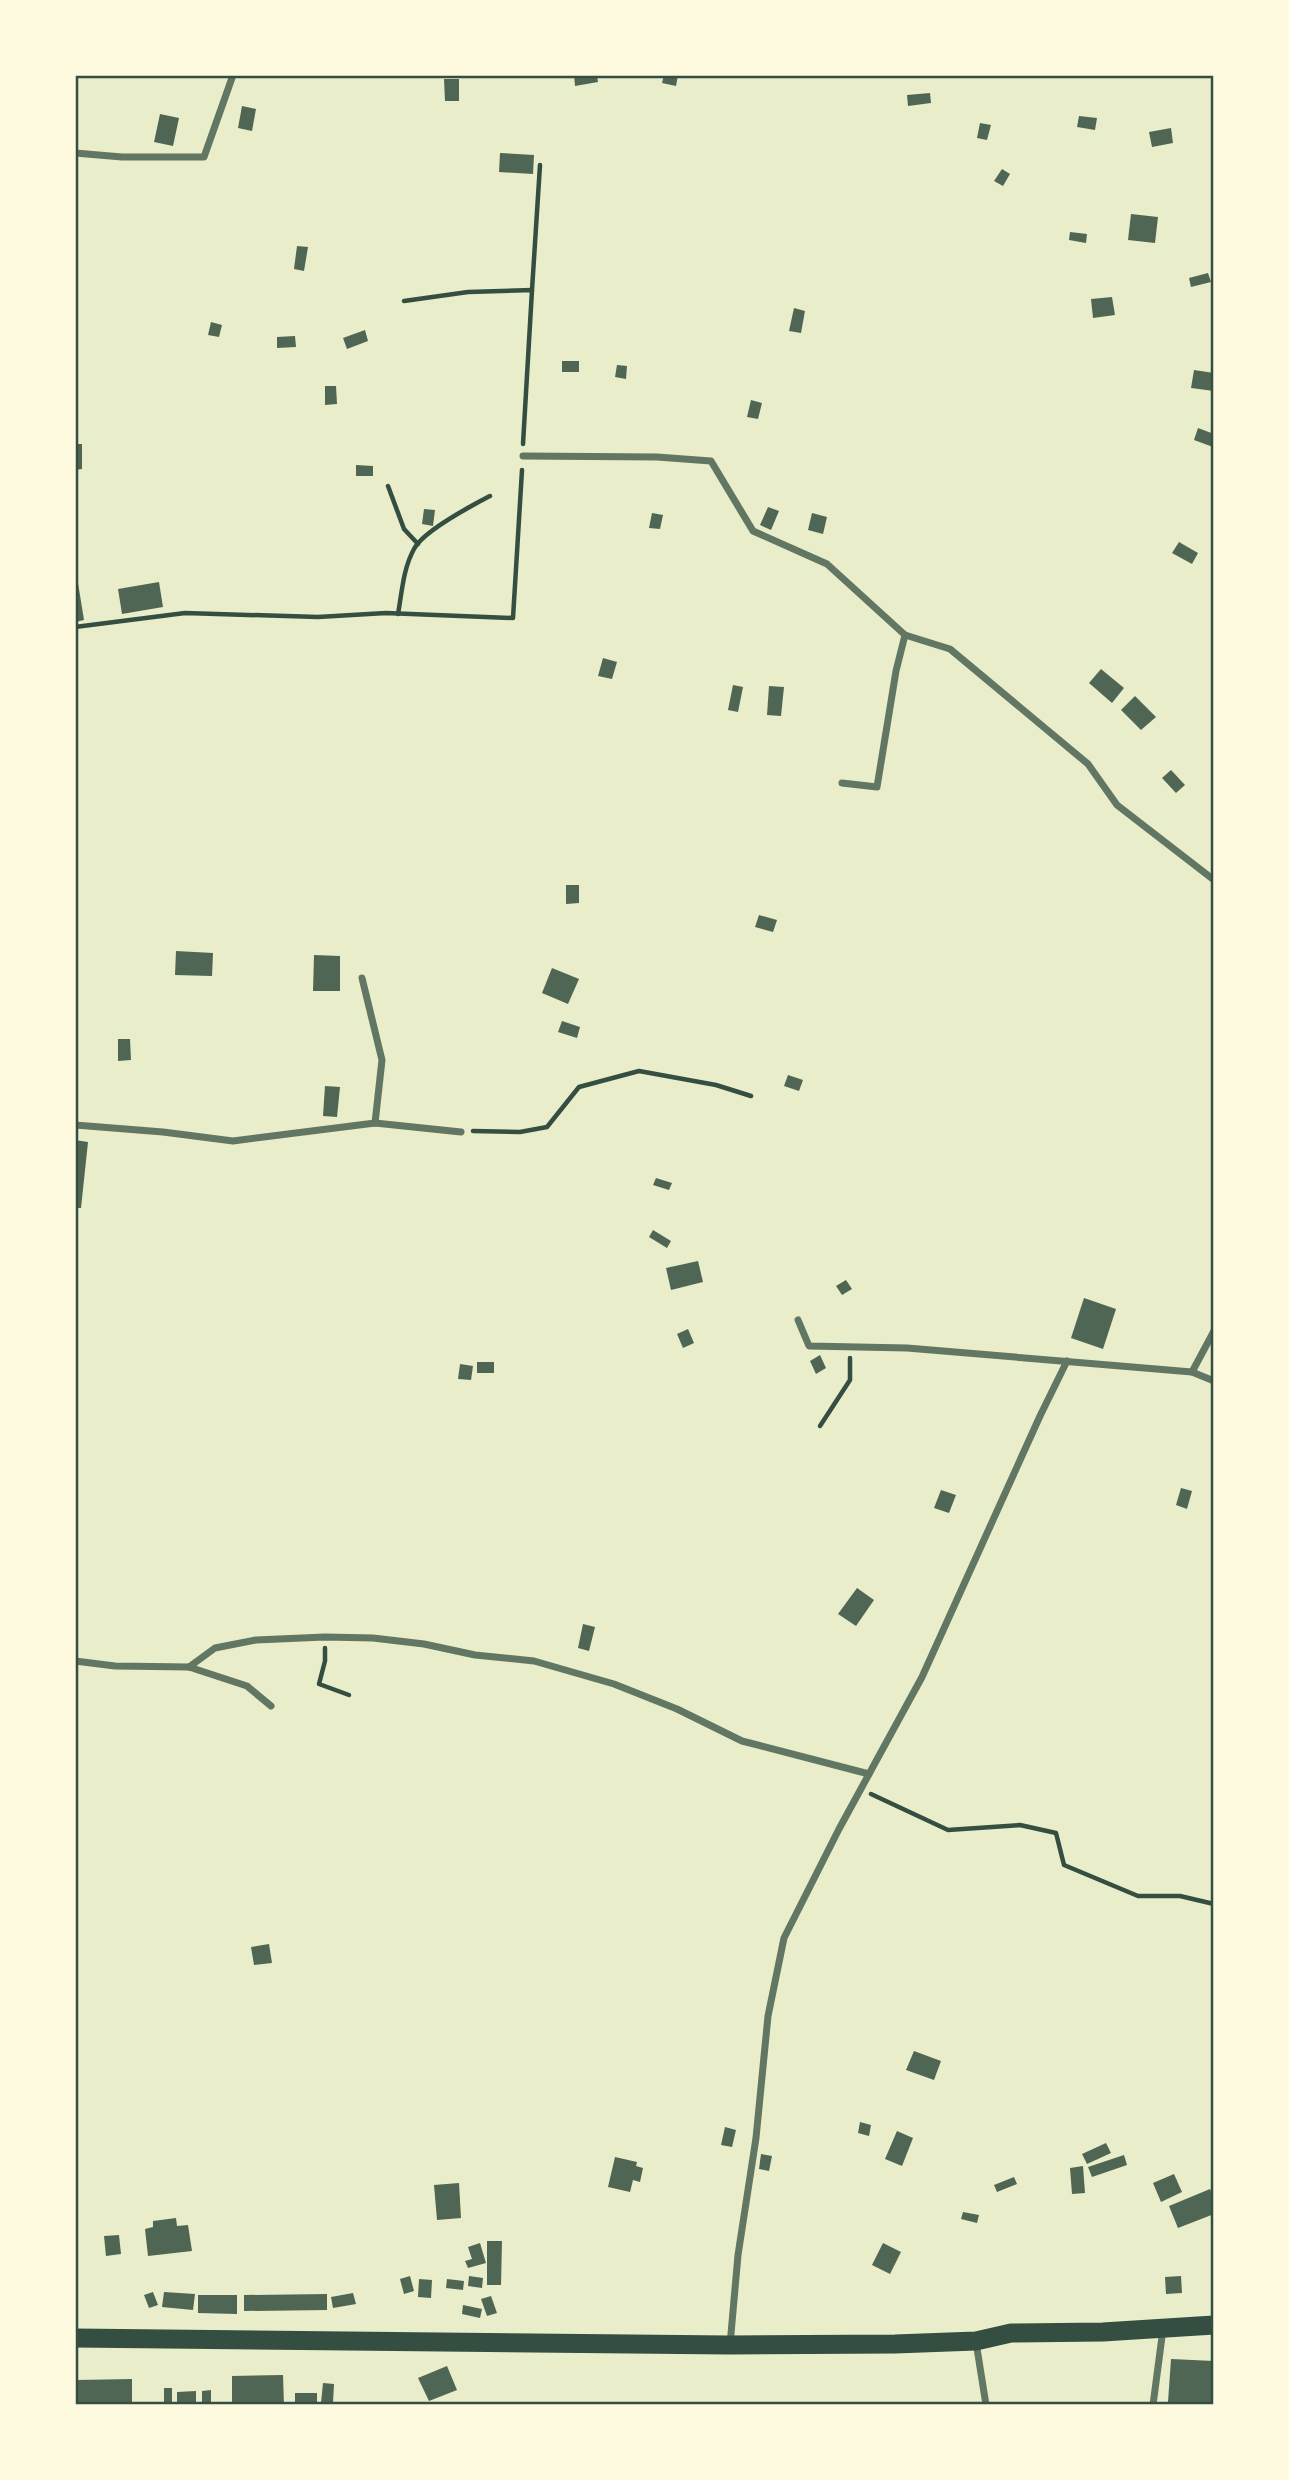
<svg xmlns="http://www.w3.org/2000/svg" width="1289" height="2480" font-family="'Alegreya Sans',sans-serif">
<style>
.building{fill:#4f6655}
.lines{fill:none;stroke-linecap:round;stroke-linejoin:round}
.path{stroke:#344e41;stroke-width:4.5}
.minor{stroke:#617663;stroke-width:7}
.trunk{stroke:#344e41;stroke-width:19}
.neatline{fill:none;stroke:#344e41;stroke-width:2.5}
</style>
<rect width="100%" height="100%" fill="#e9edc9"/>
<!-- building -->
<g class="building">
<polygon points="574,75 597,75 598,82 575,86"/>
<polygon points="664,75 678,75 676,86 662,83"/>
<polygon points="444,79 459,79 459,101 445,101"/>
<polygon points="930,93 931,103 908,106 907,95"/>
<polygon points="242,106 256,109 252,131 238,128"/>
<polygon points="160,114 179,118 173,146 154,142"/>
<polygon points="1079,116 1097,118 1095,130 1077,127"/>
<polygon points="980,123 991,125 987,140 977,138"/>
<polygon points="1171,128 1173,143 1152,147 1149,132"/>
<polygon points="500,153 534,155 533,174 499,172"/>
<polygon points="1002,169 1010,174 1003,186 994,181"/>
<polygon points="1131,214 1158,217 1155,243 1128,240"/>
<polygon points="1070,232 1087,234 1086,243 1069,240"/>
<polygon points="297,246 308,247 304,271 294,269"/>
<polygon points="1208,273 1211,282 1191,287 1189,278"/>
<polygon points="1112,297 1115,315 1093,318 1091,299"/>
<polygon points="794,308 805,311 801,333 789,331"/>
<polygon points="211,322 222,325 219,337 208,335"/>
<polygon points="365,330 368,341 347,349 343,338"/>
<polygon points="295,336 296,347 277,348 277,337"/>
<rect x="562" y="361" width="17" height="11"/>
<polygon points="617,365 627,366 626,379 615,377"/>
<polygon points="1194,370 1214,373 1214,391 1191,388"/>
<polygon points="325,386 336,386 337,404 325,405"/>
<polygon points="751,400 762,403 758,419 747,417"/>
<polygon points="1198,428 1214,434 1213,447 1194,440"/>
<polygon points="75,444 82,444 82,469 75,470"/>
<polygon points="356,465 373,466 373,476 356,476"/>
<polygon points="768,507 779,511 771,530 760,525"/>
<polygon points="424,509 435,510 433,526 422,524"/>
<polygon points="652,513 663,515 660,529 649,528"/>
<polygon points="812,513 827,517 823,534 808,530"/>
<polygon points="1179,542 1198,553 1192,564 1172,553"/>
<polygon points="159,582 163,607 122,614 118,589"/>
<polygon points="75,583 78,583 84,620 75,622"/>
<polygon points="603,658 617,662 612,679 598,676"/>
<polygon points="1101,669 1124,688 1112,703 1089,683"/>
<polygon points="733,685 743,687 738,712 728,710"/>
<polygon points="769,686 784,687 781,716 767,715"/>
<polygon points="1135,696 1156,717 1141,730 1121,710"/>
<polygon points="1171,770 1185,785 1176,793 1162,778"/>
<polygon points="566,885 579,885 579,903 566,904"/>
<polygon points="759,915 777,920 773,932 755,927"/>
<polygon points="176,951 213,953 212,976 175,975"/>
<polygon points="314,955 340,956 340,991 313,991"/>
<polygon points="552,968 579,979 568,1004 542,993"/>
<polygon points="562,1021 580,1027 577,1038 558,1032"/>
<polygon points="118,1039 130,1039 131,1060 118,1061"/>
<polygon points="788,1075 803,1080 799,1091 784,1086"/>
<polygon points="325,1086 340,1087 337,1117 323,1116"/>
<polygon points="75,1140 88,1142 81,1208 75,1208"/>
<polygon points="656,1178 672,1183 669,1190 653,1185"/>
<polygon points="653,1230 671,1241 667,1248 649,1237"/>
<polygon points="698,1261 703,1282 671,1290 666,1268"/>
<polygon points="846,1280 852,1289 842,1295 836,1286"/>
<polygon points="1084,1298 1116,1309 1103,1349 1071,1338"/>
<polygon points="688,1329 694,1343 683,1348 677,1334"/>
<polygon points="820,1355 826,1368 816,1374 810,1361"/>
<rect x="477" y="1362" width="17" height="11"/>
<polygon points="460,1364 473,1366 471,1380 458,1379"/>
<polygon points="1181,1488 1192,1491 1187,1509 1176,1505"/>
<polygon points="941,1490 956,1495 949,1513 934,1508"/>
<polygon points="857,1588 874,1600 856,1626 838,1614"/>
<polygon points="583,1624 595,1627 589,1651 578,1648"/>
<polygon points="269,1944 272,1963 254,1965 251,1947"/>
<polygon points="914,2051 941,2061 934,2080 906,2070"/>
<polygon points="860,2122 871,2125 869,2136 858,2133"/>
<polygon points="725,2127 736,2130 732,2147 721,2145"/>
<polygon points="897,2131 913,2138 902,2166 885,2159"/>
<polygon points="1106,2143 1111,2153 1087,2164 1082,2154"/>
<polygon points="761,2154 772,2156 769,2171 759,2169"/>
<polygon points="1124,2155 1127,2165 1092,2177 1088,2167"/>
<polygon points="615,2157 637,2162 636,2166 643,2168 640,2182 633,2180 630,2192 608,2187"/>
<polygon points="1083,2166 1085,2193 1072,2194 1070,2168"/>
<polygon points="1174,2174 1182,2192 1161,2202 1153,2183"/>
<polygon points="1014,2177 1017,2184 997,2192 994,2185"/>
<polygon points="459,2183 461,2218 437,2220 434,2185"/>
<polygon points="1210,2189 1214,2198 1214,2214 1178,2228 1169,2206"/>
<polygon points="963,2212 979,2215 977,2223 961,2219"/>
<polygon points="176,2218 177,2226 188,2225 192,2251 148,2256 145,2229 153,2227 153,2221"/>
<polygon points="119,2235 121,2254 106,2256 104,2236"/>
<polygon points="487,2241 502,2241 501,2285 487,2285"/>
<polygon points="480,2243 486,2263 468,2268 465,2261 472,2259 468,2247"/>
<polygon points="883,2243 901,2252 890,2274 872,2265"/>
<polygon points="410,2276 414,2291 404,2294 400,2279"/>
<polygon points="469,2276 483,2278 482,2288 468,2286"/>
<polygon points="1181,2276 1182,2293 1166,2294 1165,2277"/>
<polygon points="419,2279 432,2280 431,2298 418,2297"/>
<polygon points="447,2279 464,2281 463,2290 446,2288"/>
<polygon points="153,2292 158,2305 149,2308 144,2295"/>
<polygon points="164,2292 195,2294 193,2310 162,2307"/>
<polygon points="353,2293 356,2304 333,2308 331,2297"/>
<polygon points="327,2294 327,2310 244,2311 244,2295"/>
<polygon points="198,2295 237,2295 237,2314 198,2313"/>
<polygon points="491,2296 497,2313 487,2316 481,2299"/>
<polygon points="463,2305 482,2309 480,2318 462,2314"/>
<polygon points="1171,2359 1214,2361 1214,2405 1168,2402"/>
<polygon points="447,2366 457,2390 429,2401 418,2378"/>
<polygon points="283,2375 284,2405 232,2405 232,2376"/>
<polygon points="132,2379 132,2405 78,2405 77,2380"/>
<polygon points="323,2383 334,2384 333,2403 321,2403"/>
<rect x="164" y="2388" width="8" height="17"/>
<polygon points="211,2390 211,2405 202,2405 202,2391"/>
<polygon points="196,2391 196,2405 177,2405 177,2392"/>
<rect x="295" y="2393" width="22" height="12"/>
</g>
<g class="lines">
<!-- path -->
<g class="path">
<polyline points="532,290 540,165"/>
<polyline points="404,301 468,292 532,290 523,444"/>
<polyline points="388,486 404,529 418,544"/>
<path d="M 398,614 C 402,592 403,569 414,549 C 423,531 471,506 490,496"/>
<polyline points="75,627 185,613 318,617 386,613 513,618 522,470"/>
<polyline points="473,1131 520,1132 547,1127 579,1087 639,1071 716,1085 751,1096"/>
<polyline points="820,1426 850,1380 850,1358"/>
<polyline points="325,1648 325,1661 319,1684 349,1695"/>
<polyline points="871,1794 948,1830 1020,1825 1056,1833 1064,1865 1138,1896 1180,1896 1214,1904"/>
</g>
<!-- minor -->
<g class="minor">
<polyline points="75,153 122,157 204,157 233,75"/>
<polyline points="523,456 657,457 711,461 753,531 827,564 905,635 950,649 1088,764 1117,805 1214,880"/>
<polyline points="842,783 877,787 896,671 905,635"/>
<polyline points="362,978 382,1060 375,1123"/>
<polyline points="75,1125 163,1132 233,1141 375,1123 461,1132"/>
<polyline points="798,1320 809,1346 907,1348 1192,1372 1214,1331"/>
<polyline points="1192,1372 1214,1381"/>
<polyline points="75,1661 115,1666 189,1667 247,1686 271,1706"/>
<polyline points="189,1667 215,1648 256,1640 325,1637 373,1638 424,1644 475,1655 534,1661 614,1684 677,1709 742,1741 869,1774"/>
<polyline points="976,2342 986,2405"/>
<polyline points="730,2345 738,2255 756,2138 768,2016 784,1938 839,1829 922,1677 1040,1416 1067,1361"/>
<polyline points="1153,2405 1163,2329"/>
</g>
<!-- trunk -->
<polyline class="trunk" points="75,2338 729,2345 895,2344 976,2341 1011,2333 1103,2332 1214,2325"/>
</g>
<!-- border -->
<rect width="1289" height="2480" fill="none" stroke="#fefae0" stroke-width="154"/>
<rect x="77" y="77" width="1135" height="2326" class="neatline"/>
</svg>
